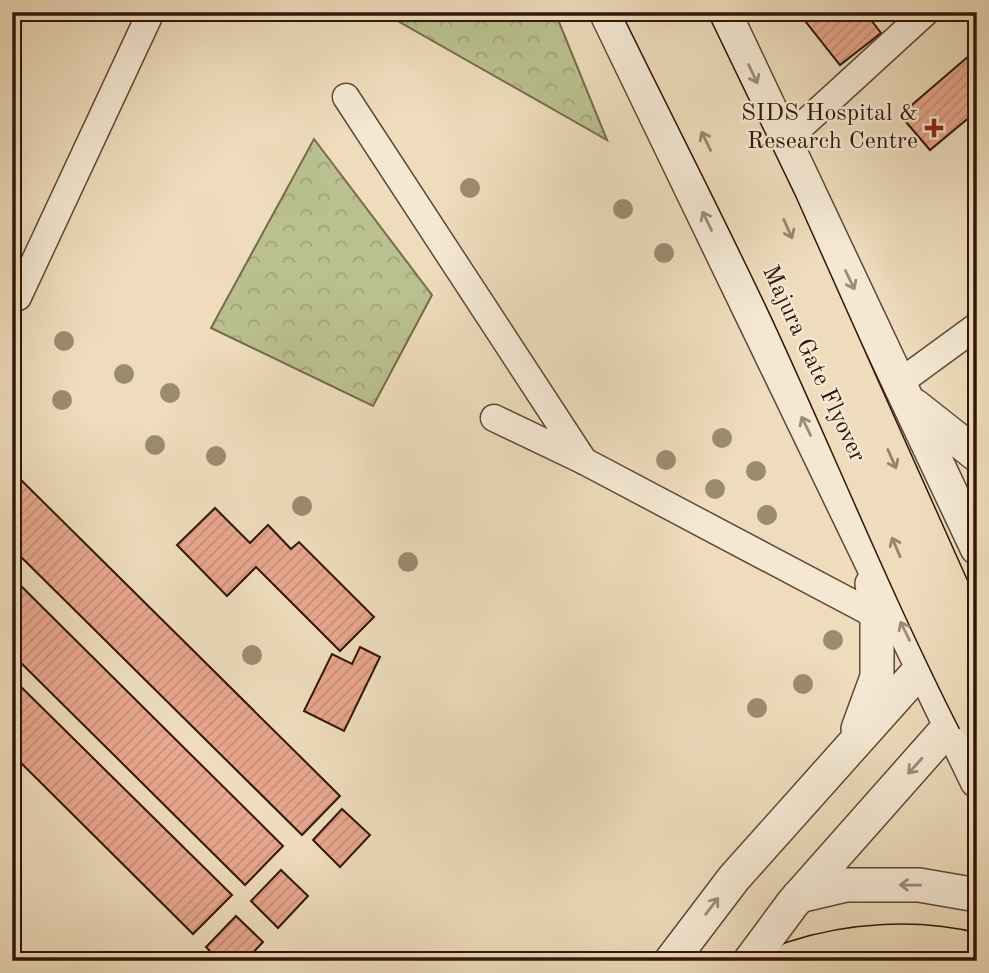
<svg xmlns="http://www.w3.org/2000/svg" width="989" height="973" font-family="'Old Standard TT',serif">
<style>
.forest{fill:url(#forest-crowns);stroke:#766b4c;stroke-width:2}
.building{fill:url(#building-hatch);stroke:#321609;stroke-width:2}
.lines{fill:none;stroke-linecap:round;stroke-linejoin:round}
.minor-casing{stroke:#614836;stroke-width:29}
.tertiary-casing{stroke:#614836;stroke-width:36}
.trunk-casing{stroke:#321609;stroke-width:41}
.minor{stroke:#f4e8d3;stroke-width:26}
.tertiary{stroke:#f4e8d3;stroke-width:33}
.trunk{stroke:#eedcbc;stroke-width:38}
.trunk-bridge-casing{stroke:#321609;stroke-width:41;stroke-linecap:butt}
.trunk-bridge{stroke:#eedcbc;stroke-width:38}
.tree{fill:#9d8b70}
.oneway{stroke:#9d8a78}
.oneway2{stroke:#99836b}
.poi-dot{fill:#8f2418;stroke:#f4e8d3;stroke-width:2.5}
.labels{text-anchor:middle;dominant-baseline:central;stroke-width:5;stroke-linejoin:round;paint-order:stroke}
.poi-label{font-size:24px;fill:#321609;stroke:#f4e8d3;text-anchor:end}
.street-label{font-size:24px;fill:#321609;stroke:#f4e8d3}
</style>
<defs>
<pattern id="forest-crowns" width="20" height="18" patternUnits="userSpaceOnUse" patternTransform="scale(1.75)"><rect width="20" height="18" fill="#bac08f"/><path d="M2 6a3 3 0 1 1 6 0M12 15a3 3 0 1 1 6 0" fill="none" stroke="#a0a47a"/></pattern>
<pattern id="building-hatch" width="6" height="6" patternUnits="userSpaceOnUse" patternTransform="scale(1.75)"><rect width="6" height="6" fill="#e8a78e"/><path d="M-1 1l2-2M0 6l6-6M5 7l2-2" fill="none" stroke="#c78f79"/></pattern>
</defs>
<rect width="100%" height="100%" fill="#eedcbc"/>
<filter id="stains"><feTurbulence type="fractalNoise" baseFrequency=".00286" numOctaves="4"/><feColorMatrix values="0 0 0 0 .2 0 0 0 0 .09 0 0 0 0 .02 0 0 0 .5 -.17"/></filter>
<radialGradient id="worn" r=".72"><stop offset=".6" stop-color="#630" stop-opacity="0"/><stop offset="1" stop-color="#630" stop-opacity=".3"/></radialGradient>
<!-- forest -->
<g class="forest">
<polygon points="382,12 555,12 607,140"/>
<polygon points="314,139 432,295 373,406 211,328"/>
</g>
<!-- building -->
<g class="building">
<polygon points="798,12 865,12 881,33 840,65"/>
<polygon points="977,49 977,111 930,150 900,115"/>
<polygon points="12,471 340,796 302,835 12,548"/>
<polygon points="215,508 250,543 268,525 291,549 299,542 374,617 340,651 256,567 227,596 177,545"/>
<polygon points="12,577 283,846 245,885 12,654"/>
<polygon points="360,647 380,657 344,731 304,711 332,654 352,664"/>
<polygon points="12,678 232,895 193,934 12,754"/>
<polygon points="342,809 370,835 340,867 313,840"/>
<polygon points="281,870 308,896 278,928 251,901"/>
<polygon points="236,916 263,942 245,961 219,961 206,947"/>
</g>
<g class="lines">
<defs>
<g id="minor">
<polyline points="346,97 584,461"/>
<polyline points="784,142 926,12"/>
<polyline points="18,297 151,12"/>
<polyline points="899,383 977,326"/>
<polyline points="494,418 584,461 877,616"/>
</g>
<g id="tertiary">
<polyline points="606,12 977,781"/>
<polyline points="724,12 977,548"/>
<polyline points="915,406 977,455"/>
<polyline points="858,729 877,677 877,616 872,584"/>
<polyline points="799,896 846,885 919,885 977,895"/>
<polyline points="671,961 734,878 936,652"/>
<polyline points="750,961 793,903 963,711"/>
</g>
<path id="trunk" d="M 793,961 C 851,942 917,938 977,953"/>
</defs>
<!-- minor casing -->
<use href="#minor" class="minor-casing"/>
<!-- tertiary casing -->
<use href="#tertiary" class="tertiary-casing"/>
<!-- trunk casing -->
<use href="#trunk" class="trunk-casing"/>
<!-- minor -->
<use href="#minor" class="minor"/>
<!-- tertiary -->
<use href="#tertiary" class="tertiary"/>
<!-- trunk -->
<use href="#trunk" class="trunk"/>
<defs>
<g id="trunk-bridge">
<path d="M 643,12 C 692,112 743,211 790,311 C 853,447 909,586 977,720"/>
<polyline points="685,12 778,205 956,603 977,642"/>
</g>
</defs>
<!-- trunk-bridge casing -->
<use href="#trunk-bridge" class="trunk-bridge-casing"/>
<!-- trunk-bridge -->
<use href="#trunk-bridge" class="trunk-bridge"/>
</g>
<!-- trees -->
<g class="tree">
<circle cx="470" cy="188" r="10"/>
<circle cx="623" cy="209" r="10"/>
<circle cx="664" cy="253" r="10"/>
<circle cx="64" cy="341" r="10"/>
<circle cx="124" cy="374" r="10"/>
<circle cx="170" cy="393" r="10"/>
<circle cx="62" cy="400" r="10"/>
<circle cx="722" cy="438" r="10"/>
<circle cx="155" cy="445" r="10"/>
<circle cx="216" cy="456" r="10"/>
<circle cx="666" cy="460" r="10"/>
<circle cx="756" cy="471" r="10"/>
<circle cx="715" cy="489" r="10"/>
<circle cx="302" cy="506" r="10"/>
<circle cx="767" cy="515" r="10"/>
<circle cx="408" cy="562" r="10"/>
<circle cx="833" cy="640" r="10"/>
<circle cx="252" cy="655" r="10"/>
<circle cx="803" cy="684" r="10"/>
<circle cx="757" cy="708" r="10"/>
</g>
<!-- one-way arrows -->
<defs><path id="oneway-shaft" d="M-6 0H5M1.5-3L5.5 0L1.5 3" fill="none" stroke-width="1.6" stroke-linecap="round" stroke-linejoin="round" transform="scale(1.75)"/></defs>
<g class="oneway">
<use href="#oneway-shaft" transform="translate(753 74) rotate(65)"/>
<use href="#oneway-shaft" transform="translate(707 221) rotate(-116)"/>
<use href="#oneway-shaft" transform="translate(850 280) rotate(64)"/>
<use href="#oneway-shaft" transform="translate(806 426) rotate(-116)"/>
<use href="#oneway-shaft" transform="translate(905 631) rotate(-116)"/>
<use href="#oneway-shaft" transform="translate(915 766) rotate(132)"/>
<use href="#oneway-shaft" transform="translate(910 885) rotate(-179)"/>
<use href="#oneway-shaft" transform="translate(712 906) rotate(-53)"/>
</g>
<g class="oneway2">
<use href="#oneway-shaft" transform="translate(706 141) rotate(-116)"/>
<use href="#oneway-shaft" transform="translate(788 229) rotate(66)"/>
<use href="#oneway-shaft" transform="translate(892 459) rotate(66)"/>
<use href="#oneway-shaft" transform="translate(896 547) rotate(-113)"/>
</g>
<!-- markers -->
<path class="poi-dot" d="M930.5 117.5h7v7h7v7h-7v7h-7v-7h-7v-7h7z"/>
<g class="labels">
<!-- poi labels -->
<g class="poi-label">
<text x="918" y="114">SIDS Hospital &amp;<tspan x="918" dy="28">Research Centre</tspan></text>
</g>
<!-- street labels -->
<g class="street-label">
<text transform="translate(813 364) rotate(65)">Majura Gate Flyover</text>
</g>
</g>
<!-- margin -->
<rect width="989" height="973" fill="none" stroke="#eedcbc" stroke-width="42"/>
<rect x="14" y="14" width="961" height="945" fill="none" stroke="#321609" stroke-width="3.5"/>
<rect x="21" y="21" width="947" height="931" fill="none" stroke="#321609" stroke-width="2"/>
<rect width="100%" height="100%" filter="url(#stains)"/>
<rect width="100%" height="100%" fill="url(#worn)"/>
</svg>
